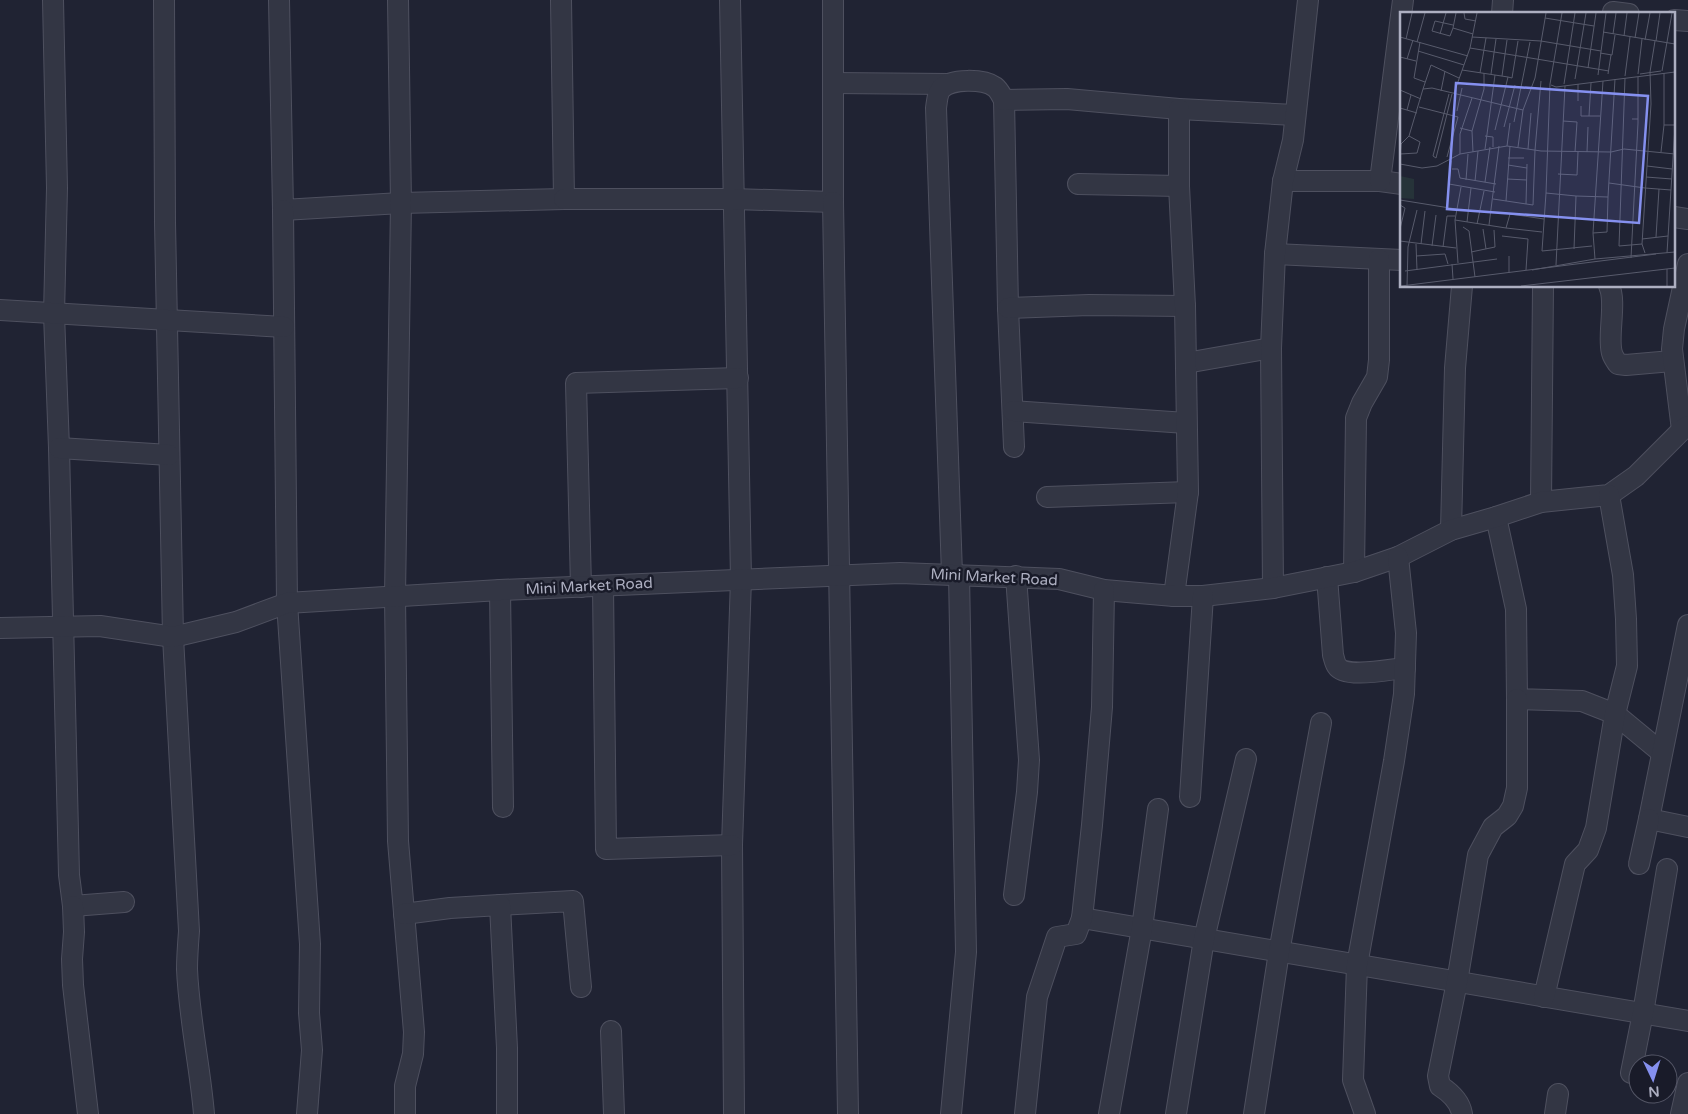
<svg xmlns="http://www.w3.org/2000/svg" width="1688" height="1114" font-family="'Varela Round',sans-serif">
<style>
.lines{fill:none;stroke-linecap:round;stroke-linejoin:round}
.minor-casing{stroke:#4e505f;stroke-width:22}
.minor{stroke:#333644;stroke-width:20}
.labels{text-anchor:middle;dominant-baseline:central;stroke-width:5;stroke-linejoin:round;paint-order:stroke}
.street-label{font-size:15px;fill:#adafc1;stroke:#191b29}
.inset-road{fill:none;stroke:#585b6c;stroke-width:1}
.view{fill:#8590ef;fill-opacity:0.15;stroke:#8590ef;stroke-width:2.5}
.inset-edge{fill:none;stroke:#adafc1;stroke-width:2.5}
</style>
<rect width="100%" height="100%" fill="#202333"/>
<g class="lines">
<defs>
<g id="minor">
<polyline points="53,0 57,188 54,314 59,448 69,875 73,906 124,902"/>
<path d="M 164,0 L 165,222 L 173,637 L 189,931 C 188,944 187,957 187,969 C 189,1018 200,1066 204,1114"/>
<polyline points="279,0 283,210 401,203 564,199 561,0"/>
<polyline points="398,0 401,203 395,596 398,841 414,1032 413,1054 405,1086 405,1114"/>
<polyline points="730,0 741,579 732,845 734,1114"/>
<polyline points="1613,12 1629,14"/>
<polyline points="1502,14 1503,0"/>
<polyline points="1674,20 1688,21"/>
<polyline points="833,83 948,84"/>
<polyline points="1004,100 1008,308 1014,447"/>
<polyline points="1283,181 1380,181 1402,184"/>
<polyline points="1380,181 1403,0"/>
<polyline points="1078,184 1179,186"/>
<polyline points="564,199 733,199 833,202 833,0"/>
<polyline points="833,202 848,1114"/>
<polyline points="283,210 287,603 310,944 309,1013 312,1050 307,1114"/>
<polyline points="1674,217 1688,219"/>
<polyline points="1275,254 1402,260"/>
<path d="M 1609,286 C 1617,301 1607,337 1612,353 C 1613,357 1616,361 1618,364 L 1626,365 L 1672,361"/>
<polyline points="1008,308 1089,305 1185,306"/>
<polyline points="0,310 284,327"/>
<polyline points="1186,363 1271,348"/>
<polyline points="1013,411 1186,423"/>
<polyline points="1682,430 1672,349 1674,329 1688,264"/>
<polyline points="59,448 169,455"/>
<polyline points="1047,497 1188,492"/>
<polyline points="1541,502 1543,286"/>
<polyline points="1496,517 1516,609 1517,699 1582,701 1615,714 1661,752"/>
<polyline points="1451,530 1455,368 1462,286"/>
<polyline points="1354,572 1356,418 1362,403 1377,377 1379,360 1379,259"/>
<path d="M 952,574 L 936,108 C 937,102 937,94 941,89 C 951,78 984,79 995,87 C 999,90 1001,95 1004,100 L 1067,99 L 1179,109 L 1295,115"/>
<path d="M 1327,577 L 1333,655 C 1334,658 1335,664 1337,666 C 1345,679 1391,669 1405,668"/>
<polyline points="603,586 606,849 732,845"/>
<polyline points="581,587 576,383 738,378"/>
<polyline points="1273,588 1271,348 1275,254 1283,181 1293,140 1308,0"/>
<polyline points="500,590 503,807"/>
<polyline points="1174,596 1188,492 1185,306 1179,186 1179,109"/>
<polyline points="1688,625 1649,819 1688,827"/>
<polyline points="0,628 100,626 173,637 236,622 287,603 500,590 900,573 1059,579 1104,590 1174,596 1203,596 1273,588 1354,572 1398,557 1451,530 1496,517 1541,502 1609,495 1636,476 1682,430 1688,426"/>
<polyline points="1190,797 1203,596"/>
<polyline points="1639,864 1649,819"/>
<polyline points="1014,895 1027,792 1029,760 1016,576"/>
<polyline points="500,905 573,901 581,987"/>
<polyline points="73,906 74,932 72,959 73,985 88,1114"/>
<polyline points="404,914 450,908 500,905 507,1048 507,1114"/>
<polyline points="1082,918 1688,1021"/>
<polyline points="1544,997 1575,864 1588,850 1596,828 1615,714 1627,666 1626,619 1623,575 1609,495"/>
<polyline points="611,1031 614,1114"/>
<polyline points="1631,1073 1643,1013 1667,869"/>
<polyline points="951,1114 966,952 959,575"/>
<polyline points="1025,1114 1037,997 1057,937 1076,934 1082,918 1092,825 1102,707 1104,590"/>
<polyline points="1109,1114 1142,928 1158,809"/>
<polyline points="1176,1114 1204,939 1246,759"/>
<polyline points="1254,1114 1279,952 1321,723"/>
<polyline points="1365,1114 1353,1080 1357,965 1394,761 1404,694 1406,633 1398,557"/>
<path d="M 1462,1114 C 1460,1101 1451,1093 1440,1086 L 1438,1076 L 1457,982 L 1478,855 L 1493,827 L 1507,816 L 1513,806 L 1517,788 L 1517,699"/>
<polyline points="1555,1114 1558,1094"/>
<polyline points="1681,1114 1688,1083"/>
</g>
</defs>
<!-- minor casing -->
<use href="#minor" class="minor-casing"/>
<!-- minor -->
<use href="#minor" class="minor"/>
</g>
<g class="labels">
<!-- street labels -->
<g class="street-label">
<text transform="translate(994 577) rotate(3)">Mini Market Road</text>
<text transform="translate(589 586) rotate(-3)">Mini Market Road</text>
</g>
</g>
<!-- overview -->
<g transform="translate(1400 12)">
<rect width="275" height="275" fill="#202333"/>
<path d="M 0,164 L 14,167 L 14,187 L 0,186 Z" fill="#263339"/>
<path class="inset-road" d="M 64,1 L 65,7 L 76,9M 145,6 L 194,14M 53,13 L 35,9 L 32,19 L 50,24 L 53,16 L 56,1M 53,16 L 73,22M 203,20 L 275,32M 40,22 L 46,1M 213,22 L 216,1M 224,24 L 227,1M 0,25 L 68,44M 72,25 L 141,29 L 201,39M 235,26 L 239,1M 6,27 L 12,1M 245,28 L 250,1M 256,29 L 260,1M 17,30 L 25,1M 20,30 L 14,66 L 25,70M 70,36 L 209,59M 18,39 L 64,53M 200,41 L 212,43 L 215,23M 0,45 L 16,49M 7,47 L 13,28M 188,56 L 196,1M 62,58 L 108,65M 262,59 L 272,1M 80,61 L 86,26M 264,61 L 264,113M 91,62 L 96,27M 208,62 L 211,43M 238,62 L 242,27M 240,62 L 261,59M 198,63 L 206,1M 102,64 L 107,28M 225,64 L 230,25M 225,66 L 219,234 L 242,232M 175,67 L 186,1M 191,71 L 189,104 L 200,104M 164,72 L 175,1M 151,73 L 156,75 L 275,60M 23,77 L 31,53 L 59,66M 0,78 L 21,87M 41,79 L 45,59M 54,81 L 70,36 L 77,1M 178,89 L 178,72M 181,94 L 181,104 L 189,104M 19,95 L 58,105 L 47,145M 0,96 L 17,101M 7,98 L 11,83M 57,99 L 62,76M 238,107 L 238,65M 163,109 L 177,110 L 175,140M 114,110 L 130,30M 104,115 L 115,73M 60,116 L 72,119 L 73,140M 95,118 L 108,65 L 112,66 L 118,29M 72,119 L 84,77 L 84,61M 85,124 L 93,125 L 93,135M 107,134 L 110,111M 118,135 L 123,98 L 135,66 L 146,1M 85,137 L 95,63M 128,137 L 131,101M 135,138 L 141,69M 187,140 L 188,115M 261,140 L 264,113 L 275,113M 0,142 L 17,141 L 20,130 L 9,124M 60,142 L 60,122 L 72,86M 0,146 L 1,132 L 9,124 L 23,77 L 32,76 L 123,98M 36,146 L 33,144 L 49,82M 36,146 L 52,82M 108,146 L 124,146M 51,149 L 49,172 L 95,180M 0,152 L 22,156 L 37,154 L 60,142 L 107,134 L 141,139 L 211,140 L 224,137 L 275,142M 108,153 L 127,156M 247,154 L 272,157M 52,157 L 58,157 L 60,166 L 96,172M 158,162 L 177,163 L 178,140M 246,165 L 272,167M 107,167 L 127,168M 66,168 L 68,142M 75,169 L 78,139M 85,170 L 90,135M 209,171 L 245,176M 245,176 L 271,178M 146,181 L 150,72 L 162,1M 176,184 L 146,181 L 142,239 L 192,234M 208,185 L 215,67M 93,187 L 133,193 L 135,138M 0,188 L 56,197M 106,189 L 110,134M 126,192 L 127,152M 0,193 L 5,196 L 0,217M 55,208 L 106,216M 67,210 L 71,176M 77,212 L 84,179M 89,213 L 99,134M 63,215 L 69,219 L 75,265M 83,217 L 86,237M 142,220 L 106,216 L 110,202 L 144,207M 102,224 L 128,227 L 126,258M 256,225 L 259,177M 242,227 L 268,224M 0,229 L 56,236M 16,232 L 17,258M 21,232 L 25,199M 32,234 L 36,203M 43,235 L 47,204 L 55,204M 174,237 L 176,184 L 208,185 L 207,220 L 193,221M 71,240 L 95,235 L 94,218M 245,241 L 242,232 L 251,92 L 250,60 L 255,29M 267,241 L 275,114M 16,244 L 45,242 L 48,252M 109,244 L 109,261M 231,246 L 238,111 L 238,107 L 232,107M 195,247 L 193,221 L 203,69M 58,251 L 55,208 L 61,175M 52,252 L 53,267M 156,253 L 165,74M 267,257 L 267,274M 132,258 L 195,247 L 275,240M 5,259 L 97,247M 1,274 L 256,242M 7,274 L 8,235 L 17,198M 121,274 L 275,256"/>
<path class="view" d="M 56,71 L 248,84 L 239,211 L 47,197 Z"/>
<rect width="275" height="275" class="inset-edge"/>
</g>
<!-- north arrow -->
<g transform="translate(1653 1079) rotate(176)"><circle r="24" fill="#191b29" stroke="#545666"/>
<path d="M0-4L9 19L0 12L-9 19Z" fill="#8590ef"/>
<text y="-8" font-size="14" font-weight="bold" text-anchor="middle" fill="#adafc1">N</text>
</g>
</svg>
